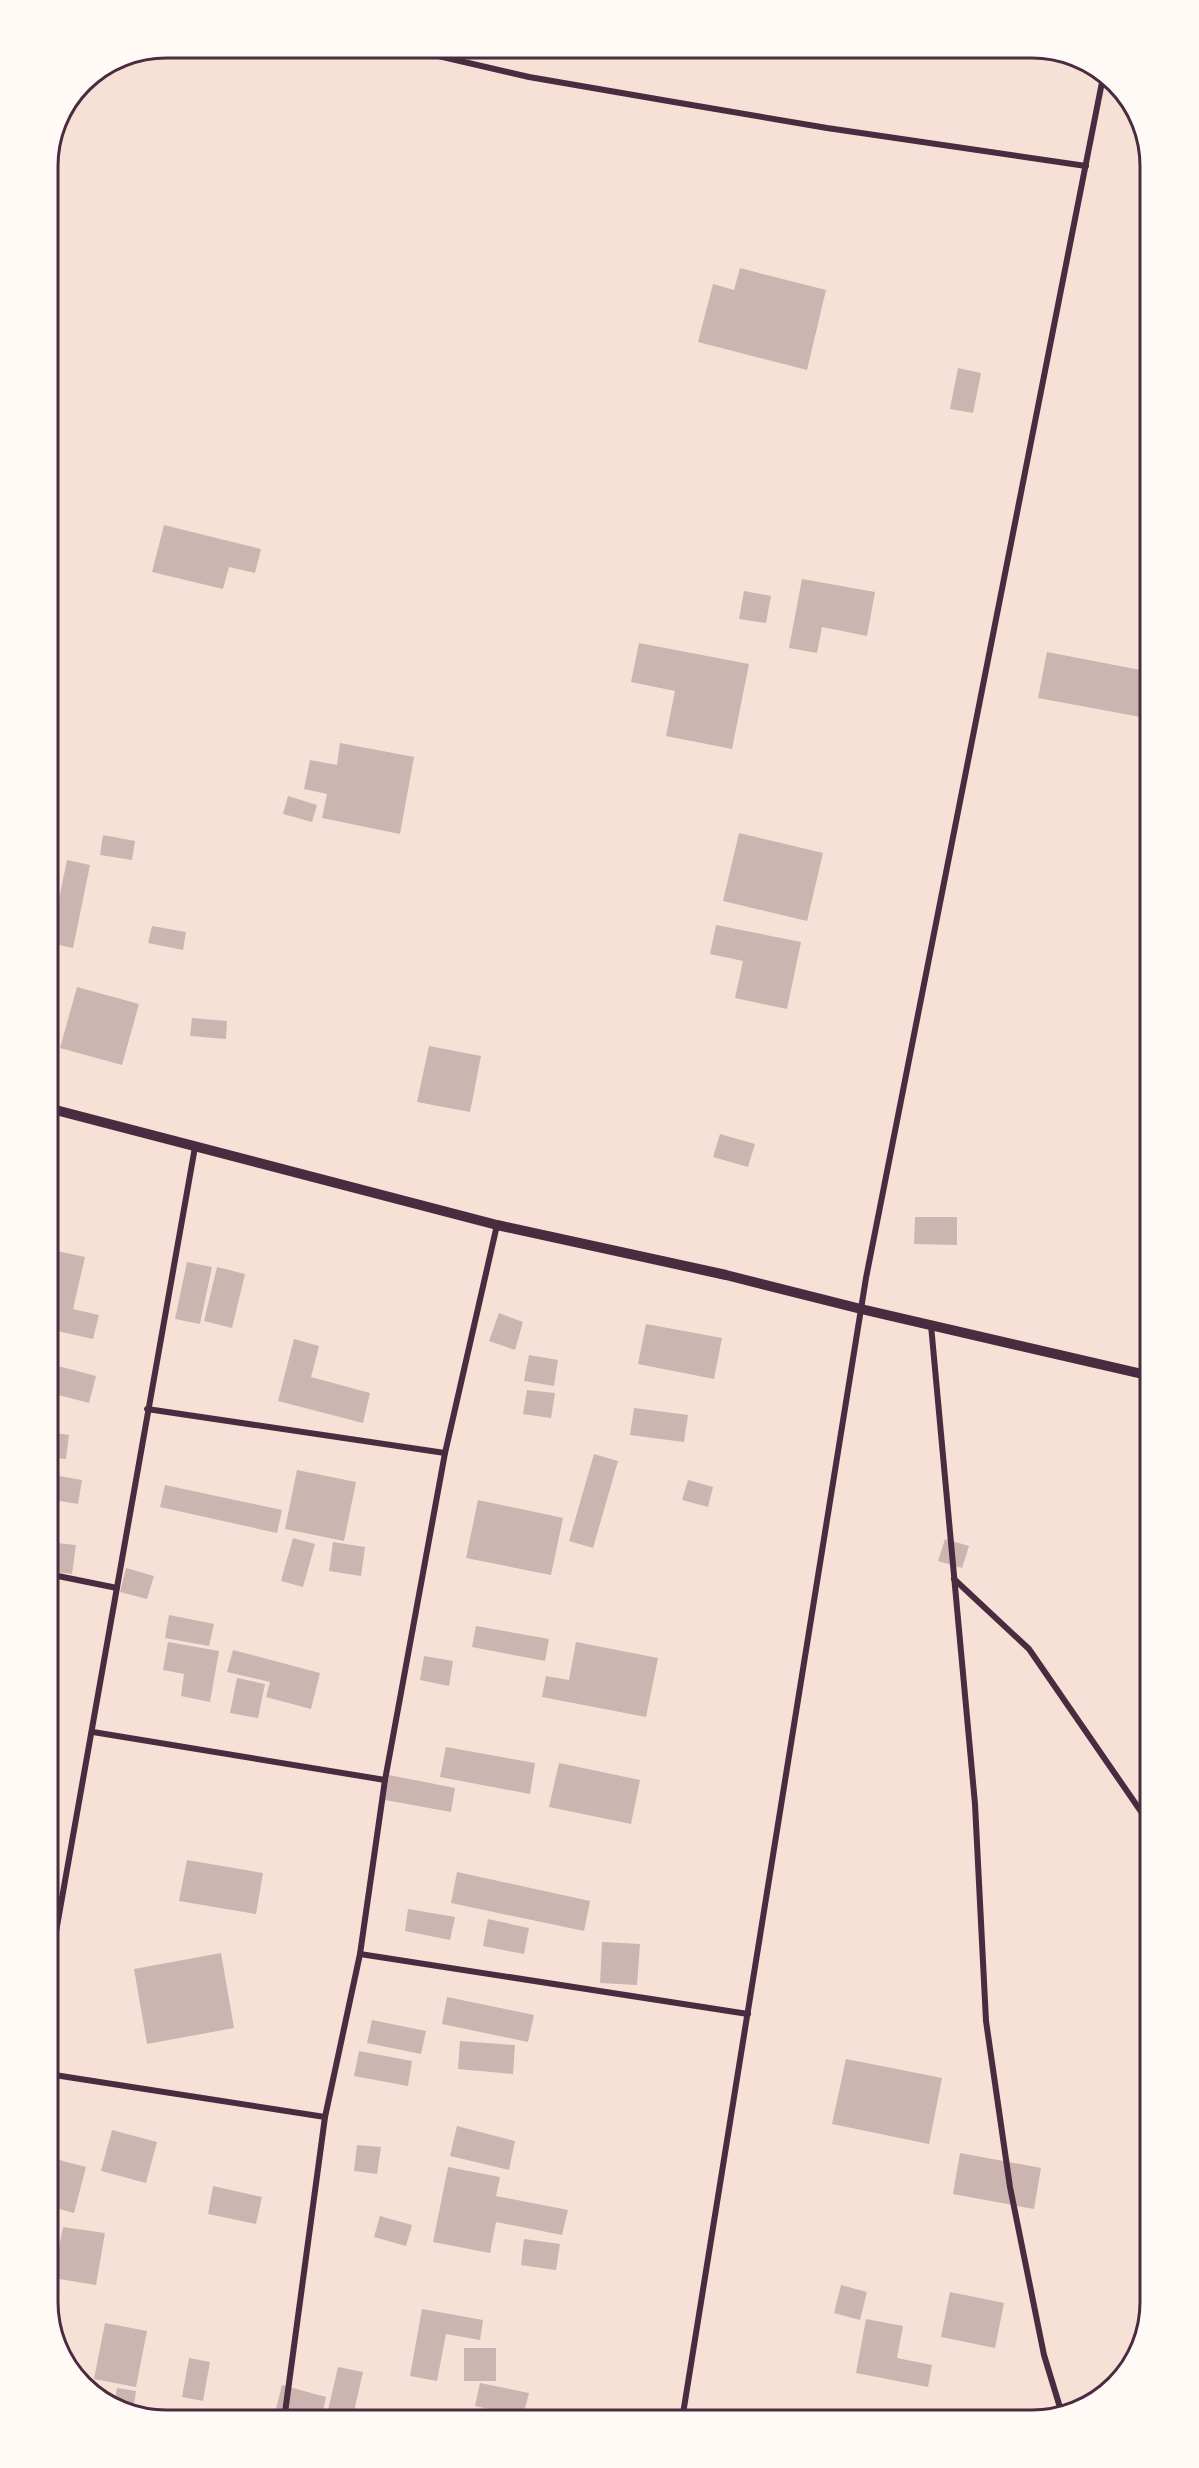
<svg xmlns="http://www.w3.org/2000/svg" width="1199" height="2468" font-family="'Crimson Pro',serif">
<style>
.building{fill:#ccb4b1}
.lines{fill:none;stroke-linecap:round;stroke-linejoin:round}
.minor{stroke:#4a2c40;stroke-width:6}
.tertiary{stroke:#4a2c40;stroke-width:10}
.rim{fill:none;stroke:#4a2c40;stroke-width:3}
</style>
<rect width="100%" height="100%" fill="#f7e1d7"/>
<!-- building -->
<g class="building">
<polygon points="740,268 826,290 807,370 698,342 713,284 734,290"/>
<polygon points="958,368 981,373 973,413 950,409"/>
<polygon points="164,525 261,549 255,573 229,567 223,589 152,572"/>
<polygon points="802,579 875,592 867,636 822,627 817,653 789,648"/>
<polygon points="744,591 771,596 766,623 739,619"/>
<polygon points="639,643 749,664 732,749 666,736 675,691 631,682"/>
<polygon points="1047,652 1151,672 1151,689 1146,718 1038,698"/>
<polygon points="340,743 414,757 400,834 322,818 327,794 304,789 310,760 337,765"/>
<polygon points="48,771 54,772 49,795 48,795"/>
<polygon points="288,796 317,805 312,822 283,814"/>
<polygon points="739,833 823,853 807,921 723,901"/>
<polygon points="103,835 135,841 132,860 100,855"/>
<polygon points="67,860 90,865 73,948 50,943"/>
<polygon points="716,925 801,942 787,1009 735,998 743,961 710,954"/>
<polygon points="152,926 186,932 183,950 148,943"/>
<polygon points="77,987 139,1004 122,1065 60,1048"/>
<polygon points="192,1018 227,1021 226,1039 190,1036"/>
<polygon points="429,1046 481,1056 470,1112 417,1102"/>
<polygon points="720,1134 755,1144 748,1167 713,1157"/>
<polygon points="915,1217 957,1217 957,1245 914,1244"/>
<polygon points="48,1249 85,1257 73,1309 99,1315 93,1339 48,1329"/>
<polygon points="187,1262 212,1267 200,1324 175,1319"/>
<polygon points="217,1267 245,1274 232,1328 204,1321"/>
<polygon points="499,1313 523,1322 515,1350 489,1341"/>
<polygon points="646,1324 722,1338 714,1379 638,1364"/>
<polygon points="294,1339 319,1346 311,1377 370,1393 363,1423 278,1401"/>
<polygon points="529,1355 558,1360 554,1386 524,1381"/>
<polygon points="58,1366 96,1376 89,1403 51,1393"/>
<polygon points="48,1368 52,1368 50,1389 48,1389"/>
<polygon points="527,1390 555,1393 551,1418 523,1414"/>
<polygon points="634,1408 688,1415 684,1442 630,1435"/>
<polygon points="48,1432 69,1435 66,1459 48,1457"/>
<polygon points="594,1454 618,1461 593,1548 569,1541"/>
<polygon points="297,1470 356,1482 344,1541 285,1529"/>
<polygon points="48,1474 82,1480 78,1504 48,1499"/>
<polygon points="688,1480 713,1487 708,1507 682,1500"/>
<polygon points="165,1485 282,1510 277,1533 160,1507"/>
<polygon points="478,1500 563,1518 551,1575 466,1558"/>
<polygon points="293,1538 315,1544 303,1587 281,1581"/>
<polygon points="945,1539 969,1546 962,1568 938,1561"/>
<polygon points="48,1542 76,1545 72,1574 48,1571"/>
<polygon points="333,1542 365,1547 361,1576 329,1571"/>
<polygon points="126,1568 154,1576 147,1599 120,1592"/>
<polygon points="169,1615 214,1624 209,1646 165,1638"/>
<polygon points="476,1626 549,1639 545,1661 472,1647"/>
<polygon points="168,1642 219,1651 210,1702 181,1696 184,1674 163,1670"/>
<polygon points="576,1642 658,1658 646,1717 542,1697 546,1676 569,1680"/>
<polygon points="233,1650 320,1673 311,1709 266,1697 270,1682 227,1672"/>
<polygon points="424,1656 453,1661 449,1686 420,1680"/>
<polygon points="237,1678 265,1684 258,1718 230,1713"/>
<polygon points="446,1747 535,1763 530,1794 440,1777"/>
<polygon points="559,1763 640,1780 631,1824 549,1807"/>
<polygon points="389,1775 455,1788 451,1812 385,1800"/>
<polygon points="187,1860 263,1873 256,1914 179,1901"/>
<polygon points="457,1872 590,1901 584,1931 451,1903"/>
<polygon points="408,1909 455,1917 450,1940 405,1931"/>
<polygon points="488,1919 529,1928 524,1954 483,1946"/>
<polygon points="602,1942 640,1944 637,1985 600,1983"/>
<polygon points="221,1953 234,2028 147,2044 134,1969"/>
<polygon points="447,1997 534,2015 528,2042 442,2024"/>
<polygon points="372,2020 426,2031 421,2054 367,2043"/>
<polygon points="460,2041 515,2045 513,2074 458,2069"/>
<polygon points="359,2051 412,2061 408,2086 354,2076"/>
<polygon points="846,2059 942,2078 929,2144 832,2124"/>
<polygon points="48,2122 58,2124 54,2145 48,2144"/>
<polygon points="457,2126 515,2141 509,2170 450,2156"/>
<polygon points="112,2130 157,2142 146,2183 101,2171"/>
<polygon points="357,2145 381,2147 377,2174 354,2171"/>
<polygon points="960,2153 1041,2168 1034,2209 953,2194"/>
<polygon points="52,2158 86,2167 74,2213 48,2206 48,2171"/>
<polygon points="448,2167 500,2177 496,2196 568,2210 562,2235 496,2222 490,2253 433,2242"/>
<polygon points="213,2186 262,2197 256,2224 208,2214"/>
<polygon points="380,2216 412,2225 406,2246 374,2237"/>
<polygon points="63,2227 105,2233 96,2285 53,2278"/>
<polygon points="524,2239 560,2244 556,2270 521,2265"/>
<polygon points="841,2285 867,2292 860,2320 834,2313"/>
<polygon points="950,2292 1004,2303 995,2348 941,2337"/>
<polygon points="422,2309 483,2320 480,2340 446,2334 437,2381 410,2376"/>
<polygon points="866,2319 903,2326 897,2358 932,2365 928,2387 856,2373"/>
<polygon points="105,2323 147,2331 136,2387 94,2379"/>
<rect x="464" y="2348" width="32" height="33"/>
<polygon points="189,2358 210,2362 203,2401 182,2397"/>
<polygon points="338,2367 363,2372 352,2420 326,2419"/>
<polygon points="480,2383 529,2393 523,2416 475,2406"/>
<polygon points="282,2385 326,2397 321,2420 276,2409"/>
<polygon points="117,2388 136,2391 133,2411 114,2404"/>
<polygon points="267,2412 298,2419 298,2420 265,2420"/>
<polygon points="424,2416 450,2418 450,2420 424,2420"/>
</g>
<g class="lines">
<!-- minor -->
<g class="minor">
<polyline points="404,48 529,77 674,102 827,128 1086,166"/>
<polyline points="931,1325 975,1804 986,2021 1010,2187 1044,2355 1062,2414"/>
<polyline points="147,1409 445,1453"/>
<polyline points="48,1574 117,1588"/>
<polyline points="954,1579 1029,1649 1151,1826"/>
<polyline points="93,1732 385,1780"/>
<polyline points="360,1954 748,2014"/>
<polyline points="48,1977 195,1147"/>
<polyline points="48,2074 325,2117"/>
<polyline points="284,2420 325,2117 360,1954 385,1780 445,1453 497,1225"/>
<polyline points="682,2420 866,1278 1104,72"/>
</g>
<!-- tertiary -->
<polyline class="tertiary" points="48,1108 497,1225 726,1275 861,1309 1151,1376"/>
</g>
<!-- crop -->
<path d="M0 0H1199V2468H0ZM166 58H1032A108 108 0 0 1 1140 166V2302A108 108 0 0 1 1032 2410H166A108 108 0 0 1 58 2302V166A108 108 0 0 1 166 58Z" fill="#fffaf5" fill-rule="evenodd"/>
<path class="rim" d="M166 58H1032A108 108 0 0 1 1140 166V2302A108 108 0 0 1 1032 2410H166A108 108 0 0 1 58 2302V166A108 108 0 0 1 166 58Z"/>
</svg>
